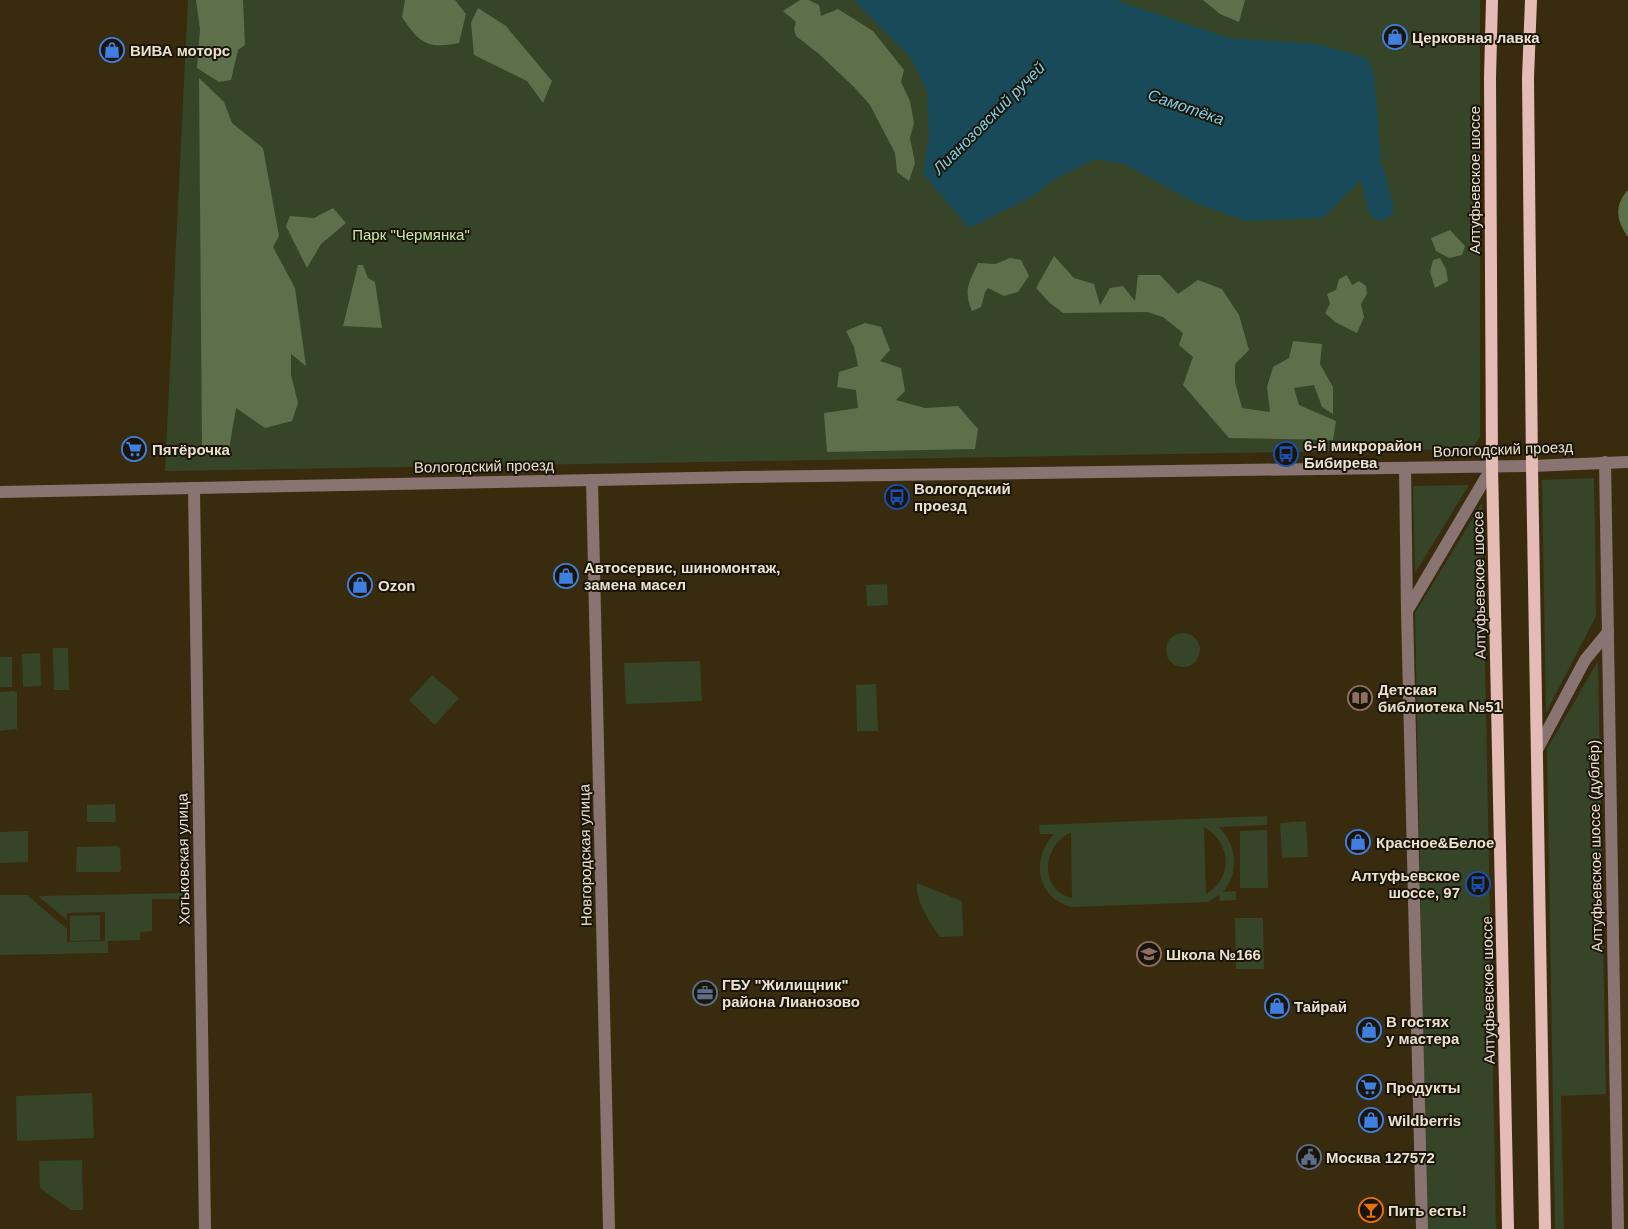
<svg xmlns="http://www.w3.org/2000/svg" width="1628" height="1229" font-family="Helvetica,sans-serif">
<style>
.green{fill:#364527;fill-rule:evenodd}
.forest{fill:#5d6f4b}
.water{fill:#184a5a}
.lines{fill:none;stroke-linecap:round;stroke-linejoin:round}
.river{stroke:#184a5a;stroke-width:25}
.minor{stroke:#897471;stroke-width:12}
.major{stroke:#e5bbb5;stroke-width:12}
.labels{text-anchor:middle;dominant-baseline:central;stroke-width:4;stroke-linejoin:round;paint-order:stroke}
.poi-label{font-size:15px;font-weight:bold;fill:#eae1d1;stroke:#1b1509;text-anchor:start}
.street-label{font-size:15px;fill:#eae1d1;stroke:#1b1509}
.park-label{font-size:15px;fill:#cbebad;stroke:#1b1509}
.water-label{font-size:16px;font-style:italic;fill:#7dcee9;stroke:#1b1509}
</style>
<rect width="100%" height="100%" fill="#392b0e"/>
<!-- green -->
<g class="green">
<polygon points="188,0 1480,0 1480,437 1472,449 165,471"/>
<polygon points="1594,478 1596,616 1546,713 1542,480"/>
<polygon points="1469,485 1415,573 1413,486"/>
<polygon points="1482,503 1496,1229 1427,1229 1415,613"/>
<polygon points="887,584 888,605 867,606 866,585"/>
<circle cx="1183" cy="650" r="17"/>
<polygon points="53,648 68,648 69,690 54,690"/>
<polygon points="40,653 41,686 23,687 22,654"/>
<rect x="0" y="657" width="12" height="30"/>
<polygon points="700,661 702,701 626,704 624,663"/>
<polygon points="1598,661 1606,1094 1561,1096 1564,1229 1555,1229 1547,749"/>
<polygon points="432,675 459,698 435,725 409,700"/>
<polygon points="876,684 878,731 857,731 856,685"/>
<polygon points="14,691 17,693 17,729 0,731 0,692"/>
<polygon points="115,804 116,822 87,822 87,805"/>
<path d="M 1267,816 L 1267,825 L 1219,827 C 1237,846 1240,871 1223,892 L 1236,891 L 1236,900 L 1220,901 L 1219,895 L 1208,902 L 1072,907 C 1037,899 1030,859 1054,834 L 1040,834 L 1039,825 ZM 1204,827 C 1231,842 1234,878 1206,894 ZM 1070,833 L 1071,833 L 1072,898 C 1039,890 1042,846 1070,833 Z"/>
<polygon points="1306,821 1308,857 1282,858 1280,823"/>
<polygon points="1267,830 1268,888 1240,888 1240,831"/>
<polygon points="28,831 28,862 0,863 0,832"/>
<polygon points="118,846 120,848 121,870 119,872 76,872 77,847"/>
<path d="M 917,883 L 962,901 L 963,936 L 940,937 C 930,922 915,901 917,883 Z"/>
<polygon points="186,893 186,899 152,899 152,931 140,932 140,940 108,941 108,953 0,955 0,895 27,895 67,929 67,942 105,941 105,912 67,913 67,920 38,896"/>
<polygon points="100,915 100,940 70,941 70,916"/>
<polygon points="1235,918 1263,918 1264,969 1236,969"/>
<polygon points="92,1093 94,1138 17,1141 16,1096"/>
<polygon points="82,1160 83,1210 71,1210 40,1188 39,1161"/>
</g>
<!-- forest -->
<g class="forest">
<polygon points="196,0 243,0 245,45 238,50 231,80 219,82 197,68 200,29"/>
<path d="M 405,0 L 455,0 L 466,14 L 459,43 C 427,49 420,44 402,17 Z"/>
<polygon points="800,0 809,0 819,5 821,16 838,9 873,31 904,70 901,82 910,101 914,123 910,138 915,163 909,181 897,172 895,153 870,105 854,87 819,54 796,36 794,29 796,22 783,11"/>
<polygon points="1203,0 1245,0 1239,22 1220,14"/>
<polygon points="478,8 506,26 552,81 543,103 527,81 474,55 471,23"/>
<polygon points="199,78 224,102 232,123 263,148 279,236 273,247 295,288 306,366 291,354 291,375 298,403 292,421 265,428 236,408 229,449 202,448"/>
<path d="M 1628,190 L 1628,237 C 1616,221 1614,205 1628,190 Z"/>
<polygon points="333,208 346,223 321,244 307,268 286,226 290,216 314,218"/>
<polygon points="1450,230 1465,246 1462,255 1449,258 1436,251 1431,238"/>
<polygon points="1054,256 1074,278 1094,284 1100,305 1110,288 1123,286 1135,301 1138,275 1160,275 1178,294 1198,280 1222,289 1239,315 1249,350 1235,364 1235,382 1242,408 1270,412 1267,387 1273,367 1289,358 1293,341 1322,344 1320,364 1333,387 1333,414 1322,407 1314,385 1294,388 1299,405 1336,421 1333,440 1229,438 1183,385 1193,357 1179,345 1183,333 1163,317 1147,312 1063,313 1050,303 1036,288"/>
<path d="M 1010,258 L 1021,260 L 1029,276 L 1018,292 L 1004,296 L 988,288 L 985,292 L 981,307 L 972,311 C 963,290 969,283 978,263 L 995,264 Z"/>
<polygon points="1440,258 1446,269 1448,281 1435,288 1430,272 1433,260"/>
<polygon points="358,265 363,265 368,278 375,282 382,328 343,326"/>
<polygon points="1347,275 1352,285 1359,281 1366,286 1367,294 1361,304 1364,317 1357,333 1335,322 1325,313 1330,304 1327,294 1336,290 1339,279"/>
<polygon points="865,323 881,327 890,350 880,361 901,368 905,391 896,400 925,408 958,406 978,429 975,449 827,452 824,413 858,408 856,390 837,387 839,372 858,366 854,347 846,331"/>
</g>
<!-- water -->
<polygon class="water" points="854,0 1115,0 1229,38 1318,44 1367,58 1374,74 1381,159 1323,218 1246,221 1198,204 1124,164 1096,159 1053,180 1033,196 969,228 923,174 929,135 927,91 911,58"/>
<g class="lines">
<!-- river -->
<polyline class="river" points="1339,160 1371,171 1381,208"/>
<!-- minor -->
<g class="minor">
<polyline points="1605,462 1618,1229"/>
<polyline points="1405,468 1407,611"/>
<polyline points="592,480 609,1229"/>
<polyline points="194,488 205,1229"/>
<polyline points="0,492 742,477 1532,466 1628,462"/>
<polyline points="1537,750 1585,660 1608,632"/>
<polyline points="1422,1229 1407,611 1492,467"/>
</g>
<!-- major -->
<g class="major">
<polyline points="1492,0 1490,78 1492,467 1508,1229"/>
<polyline points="1531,0 1528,78 1532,466 1545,1229"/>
</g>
</g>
<!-- icons -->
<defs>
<symbol id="shop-ring" viewBox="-11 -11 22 22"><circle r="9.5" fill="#1b1509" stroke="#3f7fe0" stroke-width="1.5"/><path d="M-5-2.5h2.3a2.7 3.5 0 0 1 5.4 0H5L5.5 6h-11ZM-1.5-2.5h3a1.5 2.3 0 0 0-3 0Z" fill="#3f7fe0"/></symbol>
<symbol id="supermarket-ring" viewBox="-11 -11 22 22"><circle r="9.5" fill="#1b1509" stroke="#3f7fe0" stroke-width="1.5"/><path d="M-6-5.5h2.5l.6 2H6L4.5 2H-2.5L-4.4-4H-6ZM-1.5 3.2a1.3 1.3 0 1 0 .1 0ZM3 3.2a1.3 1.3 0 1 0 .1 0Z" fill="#3f7fe0"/></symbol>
<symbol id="bus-ring" viewBox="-11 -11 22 22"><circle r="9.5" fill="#1b1509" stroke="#1a4fb4" stroke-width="1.5"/><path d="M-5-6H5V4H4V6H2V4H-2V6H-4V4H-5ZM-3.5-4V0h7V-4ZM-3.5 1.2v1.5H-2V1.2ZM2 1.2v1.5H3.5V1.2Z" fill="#1a4fb4"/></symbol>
<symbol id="library-ring" viewBox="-11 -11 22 22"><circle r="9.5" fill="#1b1509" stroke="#8d6e63" stroke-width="1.5"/><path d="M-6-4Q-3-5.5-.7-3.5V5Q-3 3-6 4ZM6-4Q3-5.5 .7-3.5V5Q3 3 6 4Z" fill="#8d6e63"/></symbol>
<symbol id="school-ring" viewBox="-11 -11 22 22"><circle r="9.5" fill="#1b1509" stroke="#8d6e63" stroke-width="1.5"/><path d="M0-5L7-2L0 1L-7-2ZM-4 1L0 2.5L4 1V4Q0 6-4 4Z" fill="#8d6e63"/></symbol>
<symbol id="office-ring" viewBox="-11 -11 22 22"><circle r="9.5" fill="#1b1509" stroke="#5c6f8a" stroke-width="1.5"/><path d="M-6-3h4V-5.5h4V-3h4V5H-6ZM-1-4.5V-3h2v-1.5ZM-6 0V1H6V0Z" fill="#5c6f8a"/></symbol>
<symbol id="civic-ring" viewBox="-11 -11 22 22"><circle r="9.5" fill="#1b1509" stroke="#5c6f8a" stroke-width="1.5"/><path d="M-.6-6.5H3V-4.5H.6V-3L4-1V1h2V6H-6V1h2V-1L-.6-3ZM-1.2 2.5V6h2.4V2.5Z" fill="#5c6f8a"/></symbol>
<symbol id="bar-ring" viewBox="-11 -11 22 22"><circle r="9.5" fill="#1b1509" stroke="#e8710a" stroke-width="1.5"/><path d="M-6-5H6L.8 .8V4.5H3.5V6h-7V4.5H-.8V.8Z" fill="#e8710a"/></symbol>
</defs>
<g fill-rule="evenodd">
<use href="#shop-ring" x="1381" y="23" width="28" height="28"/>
<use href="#shop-ring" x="98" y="36" width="28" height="28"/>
<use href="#supermarket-ring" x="120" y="435" width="28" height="28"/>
<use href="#bus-ring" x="1272" y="440" width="28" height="28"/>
<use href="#bus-ring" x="883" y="483" width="28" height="28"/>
<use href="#shop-ring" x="552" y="562" width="28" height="28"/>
<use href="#shop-ring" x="346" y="571" width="28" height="28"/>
<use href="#library-ring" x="1346" y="684" width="28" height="28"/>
<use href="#shop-ring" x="1344" y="828" width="28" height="28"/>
<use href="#bus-ring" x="1464" y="870" width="28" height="28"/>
<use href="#school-ring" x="1135" y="940" width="28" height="28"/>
<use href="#office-ring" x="691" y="979" width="28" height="28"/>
<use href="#shop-ring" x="1263" y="992" width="28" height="28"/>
<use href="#shop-ring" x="1355" y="1016" width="28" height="28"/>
<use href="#supermarket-ring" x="1355" y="1073" width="28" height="28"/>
<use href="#shop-ring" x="1357" y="1106" width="28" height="28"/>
<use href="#civic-ring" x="1295" y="1143" width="28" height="28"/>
<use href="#bar-ring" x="1357" y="1196" width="28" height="28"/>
</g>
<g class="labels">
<!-- poi labels -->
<g class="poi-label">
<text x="1412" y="37">Церковная лавка</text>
<text x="130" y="50">ВИВА моторс</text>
<text x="1304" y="445">6-й микрорайон<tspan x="1304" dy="17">Бибирева</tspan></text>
<text x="152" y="449">Пятёрочка</text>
<text x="914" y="488">Вологодский<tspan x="914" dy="17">проезд</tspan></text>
<text x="584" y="567">Автосервис, шиномонтаж,<tspan x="584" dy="17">замена масел</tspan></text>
<text x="378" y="585">Ozon</text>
<text x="1378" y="689">Детская<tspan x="1378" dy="17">библиотека №51</tspan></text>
<text x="1376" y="842">Красное&amp;Белое</text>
<text x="1460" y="875" text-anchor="end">Алтуфьевское<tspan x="1460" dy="17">шоссе, 97</tspan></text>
<text x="1166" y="954">Школа №166</text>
<text x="722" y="984">ГБУ "Жилищник"<tspan x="722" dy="17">района Лианозово</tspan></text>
<text x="1294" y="1006">Тайрай</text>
<text x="1386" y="1021">В гостях<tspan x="1386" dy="17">у мастера</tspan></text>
<text x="1386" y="1087">Продукты</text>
<text x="1388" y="1120">Wildberris</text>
<text x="1326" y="1157">Москва 127572</text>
<text x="1388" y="1210">Пить есть!</text>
</g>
<!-- street labels -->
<g class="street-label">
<text transform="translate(1474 180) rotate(-90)">Алтуфьевское шоссе</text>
<text transform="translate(1503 449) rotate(-2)">Вологодский проезд</text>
<text transform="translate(484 466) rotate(-1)">Вологодский проезд</text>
<text transform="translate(1479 585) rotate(-91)">Алтуфьевское шоссе</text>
<text transform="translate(1595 846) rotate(-91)">Алтуфьевское шоссе (дублёр)</text>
<text transform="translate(585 855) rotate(-91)">Новгородская улица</text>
<text transform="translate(183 859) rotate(-91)">Хотьковская улица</text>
<text transform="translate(1488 990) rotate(-91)">Алтуфьевское шоссе</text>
</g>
<!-- park labels -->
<g class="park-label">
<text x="411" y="234">Парк "Чермянка"</text>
</g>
<!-- water labels -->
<g class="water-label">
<text transform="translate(1186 107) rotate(19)">Самотёка</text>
<text transform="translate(989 118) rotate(-45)">Лианозовский ручей</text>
</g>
</g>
</svg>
